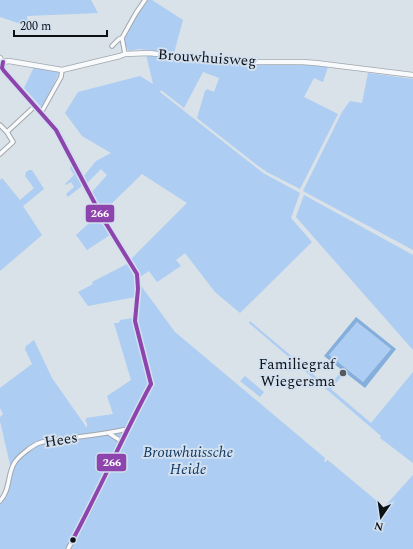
<svg xmlns="http://www.w3.org/2000/svg" width="413" height="549" font-family="Spectral,serif">
<style>
.green{fill:#adcdf2}
.water{fill:#84aedc;fill-rule:evenodd}
.lines{fill:none;stroke-linecap:round;stroke-linejoin:round}
.minor-casing{stroke:#a1a7ad;stroke-width:5.5}
.tertiary-casing{stroke:#a1a7ad;stroke-width:6}
.minor{stroke:#f9fafc;stroke-width:3.5}
.tertiary{stroke:#f9fafc;stroke-width:4.5}
.bus-1-casing{stroke:#d3e0ef;stroke-width:7}
.bus-1{stroke:#8e44ad;stroke-width:4}
.poi-dot{fill:#545a60;stroke:#d3e0ef;stroke-width:1.5}
.bus-dot{fill:#0c1116;stroke:#d3e0ef;stroke-width:1.5}
.labels{text-anchor:middle;dominant-baseline:central;stroke-width:4;stroke-linejoin:round;paint-order:stroke}
.street-label{font-size:15px;fill:#0c1116;stroke:#d3e0ef}
.poi-label{font-size:15px;fill:#0c1116;stroke:#d3e0ef;text-anchor:end}
.park-label{font-size:15px;font-style:italic;fill:#113962;stroke:#d3e0ef}
.line-badge{stroke:#d3e0ef;stroke-width:1.5}
.badge-label{font-size:11px;text-anchor:middle;font-weight:bold;fill:#fff}
</style>
<rect width="100%" height="100%" fill="#d9e1e9"/>
<!-- green -->
<g class="green">
<polygon points="0,0 91,0 98,13 27,16 27,26 0,17"/>
<path d="M 147,0 L 152,0 L 183,20 L 174,53 L 139,49 L 129,51 C 126,47 123,41 125,36 C 128,26 141,9 147,0 Z"/>
<polygon points="146,54 226,64 310,65 328,67 323,82 314,78 304,97 338,114 300,189 267,172 257,165 197,118 205,91 207,89 214,92 219,78 203,72 184,108 161,90 160,92 263,173 300,193 291,218 312,242 240,313 215,292 185,253 176,260 181,266 157,282 149,271 140,277 130,260 187,203 142,174 102,213 91,193 107,175 101,169 86,184 83,177 96,161 111,153 82,136 65,113 78,92 140,76 153,84"/>
<polygon points="34,67 59,72 58,75 42,108 24,88"/>
<polygon points="368,73 413,79 413,250 303,191 342,112 350,101 362,103"/>
<polygon points="72,165 74,166 83,185 68,197 66,194 74,187 71,182 66,185 65,184 74,175 70,168"/>
<polygon points="29,170 32,170 44,189 23,206 42,235 0,271 0,180 2,178 20,200 34,188 25,176 26,172"/>
<polygon points="304,195 413,255 413,350 296,217"/>
<polygon points="98,215 110,235 87,250 76,235"/>
<polygon points="127,264 136,280 135,297 88,306 78,292 93,284 92,282"/>
<polygon points="139,283 175,332 325,458 324,461 326,462 327,460 329,461 384,507 413,475 413,549 0,549 0,500 5,495 11,469 0,421 0,417 3,414 0,408 0,388 32,364 25,349 26,346 34,340 52,378 87,428 87,423 85,420 86,420 86,418 113,414 107,396 131,380 114,323 119,323 120,320 133,318 148,378 151,374 137,322"/>
<polygon points="250,321 328,387 342,371 345,372 331,389 371,423 413,372 413,463 380,438 381,436 249,323"/>
<polygon points="357,322 391,349 363,382 329,355"/>
<polygon points="245,376 264,392 260,397 240,381"/>
</g>
<!-- water -->
<path class="water" d="M 356,317 L 396,349 L 365,388 L 324,356 ZM 357,322 L 391,349 L 363,382 L 329,355 Z"/>
<g class="lines">
<defs>
<g id="minor">
<polyline points="122,38 125,54"/>
<polyline points="112,46 119,39 122,38 136,13 145,0"/>
<polyline points="3,62 2,68 4,71 56,130 62,140 102,217 137,274 138,289 135,321 151,384 127,429 91,506 68,549"/>
<polyline points="41,113 61,77 62,70"/>
<polyline points="0,125 7,132 13,142 0,154"/>
<polyline points="7,132 35,106"/>
<polyline points="110,434 121,441"/>
<path d="M 0,501 C 11,489 7,473 15,462 C 19,456 33,445 39,443 C 47,440 56,440 63,439 C 85,436 106,434 127,429"/>
</g>
<polyline id="tertiary" points="0,58 3,62 9,61 62,70 120,56 125,54 149,53 228,62 302,62 316,63 413,75"/>
</defs>
<!-- minor casing -->
<use href="#minor" class="minor-casing"/>
<!-- tertiary casing -->
<use href="#tertiary" class="tertiary-casing"/>
<!-- minor -->
<use href="#minor" class="minor"/>
<!-- tertiary -->
<use href="#tertiary" class="tertiary"/>
<defs>
<g id="bus-1">
<polyline points="3,62 2,68 4,71 56,130 102,217 137,274 138,289 135,321 151,384"/>
<path d="M 72,541 C 100,489 123,436 151,384"/>
</g>
</defs>
<!-- bus-1 casing -->
<use href="#bus-1" class="bus-1-casing"/>
<!-- bus-1 -->
<use href="#bus-1" class="bus-1"/>
</g>
<!-- markers -->
<circle class="poi-dot" cx="343" cy="373" r="4"/>
<circle class="bus-dot" cx="73" cy="540" r="3.5"/>
<g class="labels">
<!-- street labels -->
<g class="street-label">
<text transform="translate(207 58) rotate(4)">Brouwhuisweg</text>
<text transform="translate(61 440) rotate(-9)">Hees</text>
</g>
<!-- poi labels -->
<g class="poi-label">
<text x="335" y="364">Familiegraf<tspan x="335" dy="17">Wiegersma</tspan></text>
</g>
<!-- park labels -->
<g class="park-label">
<text x="188" y="452">Brouwhuissche<tspan x="188" dy="17">Heide</tspan></text>
</g>
</g>
<g class="line-badge">
<rect x="85" y="204" width="30" height="19" rx="4" fill="#8e44ad"/>
<rect x="96" y="453" width="31" height="19" rx="4" fill="#8e44ad"/>
</g>
<g class="badge-label">
<text x="100" y="217">266</text>
<text x="112" y="466">266</text>
</g>
<!-- north arrow -->
<g transform="translate(381 517) rotate(193)" stroke="#d3e0ef" stroke-width="3" paint-order="stroke">
<path d="M0-3L7 15L0 10L-7 15Z" fill="#0c1116"/>
<text y="-6" font-size="11" font-weight="bold" text-anchor="middle" fill="#0c1116">N</text>
</g>
<!-- scale -->
<path d="M14 30v6h93v-6" fill="none" stroke="#0c1116" stroke-width="2"/>
<text x="20" y="30" font-size="12" fill="#0c1116" stroke="#d3e0ef" stroke-width="3" paint-order="stroke">200 m</text>
</svg>
